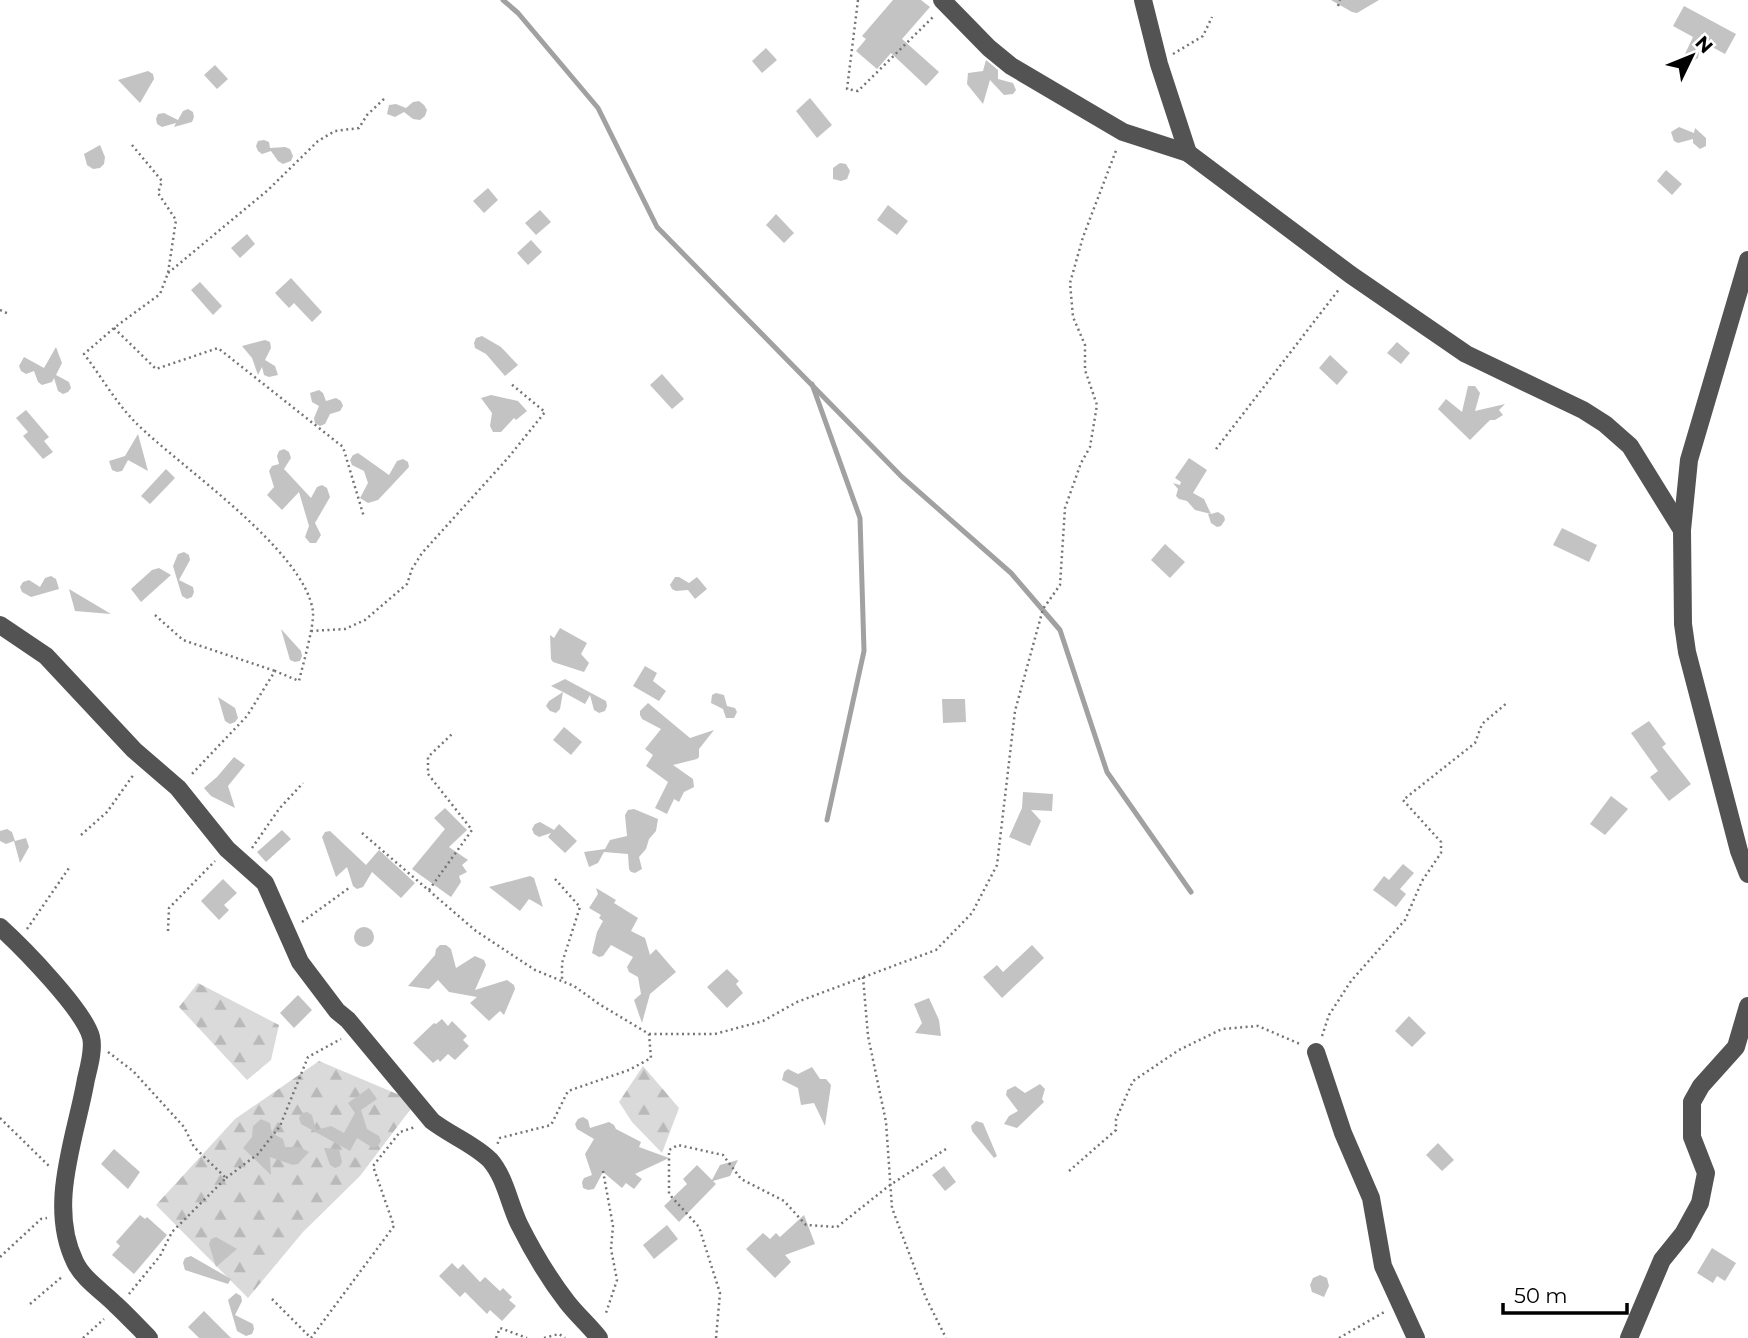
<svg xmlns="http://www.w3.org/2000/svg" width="1748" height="1338" font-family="Montserrat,sans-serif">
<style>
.forest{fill:url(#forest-firs)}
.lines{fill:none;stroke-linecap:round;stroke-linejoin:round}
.stream{stroke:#a1a1a1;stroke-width:5}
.building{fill:#c3c3c3}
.path{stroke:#757575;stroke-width:2.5;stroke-dasharray:2 3.5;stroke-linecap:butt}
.minor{stroke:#535353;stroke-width:18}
</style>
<defs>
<pattern id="forest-firs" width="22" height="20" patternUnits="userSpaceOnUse" patternTransform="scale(1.75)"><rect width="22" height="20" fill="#dadada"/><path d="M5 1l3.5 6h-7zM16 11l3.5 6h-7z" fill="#b9b9b9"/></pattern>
</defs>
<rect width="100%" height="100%" fill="#fff"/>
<!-- forest -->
<g class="forest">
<polygon points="198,983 279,1025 271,1060 247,1080 179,1007"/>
<polygon points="319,1061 416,1102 360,1176 303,1232 248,1298 156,1205 235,1119"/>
<polygon points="643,1066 679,1108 662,1153 632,1122 619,1102"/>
</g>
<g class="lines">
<!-- stream -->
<g class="stream">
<polyline points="503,0 518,13 598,108 657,227 902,477 1011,573 1060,630 1107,772 1191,892"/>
<polyline points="812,384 860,518 864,651 827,820"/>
</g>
</g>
<!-- building -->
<g class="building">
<polygon points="893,0 921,0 930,7 902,39 939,72 926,86 891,53 877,69 856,51 866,39 862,36"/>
<polygon points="1331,0 1379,0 1357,13 1352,12"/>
<polygon points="1684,6 1736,34 1725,54 1701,41 1698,58 1692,62 1688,61 1685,54 1693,37 1673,26"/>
<polygon points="766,48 777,60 762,73 752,61"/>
<polygon points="986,60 998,70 998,79 1013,83 1016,90 1013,94 1004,95 990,80 983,104 967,84 968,73 983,71"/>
<polygon points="215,65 228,79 217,89 204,75"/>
<polygon points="148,71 153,74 154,79 140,103 118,80"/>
<polygon points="810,98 832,125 817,138 796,111"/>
<polygon points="419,101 424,105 427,110 425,116 420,120 413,119 404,112 395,117 387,114 389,105 396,104 406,108 413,102"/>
<polygon points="188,109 193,112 194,117 192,122 174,127 176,123 162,127 157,124 156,119 158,114 164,113 178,120 183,111"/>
<polygon points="1679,127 1694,133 1695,128 1706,138 1706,146 1700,149 1693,143 1693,139 1678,143 1674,141 1671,132"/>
<polygon points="264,140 269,142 270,148 285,147 290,149 293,156 291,161 283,164 278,161 271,151 262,154 258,151 256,146 258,141"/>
<polygon points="100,145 105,157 104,164 100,168 93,169 87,165 84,154"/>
<polygon points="840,163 846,164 850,171 847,179 841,181 833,179 833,168"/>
<polygon points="1666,170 1682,184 1672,195 1657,181"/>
<polygon points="488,188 498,200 484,213 473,201"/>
<polygon points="888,205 908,221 897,235 877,220"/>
<polygon points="540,210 551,222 536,235 525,223"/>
<polygon points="776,214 794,233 784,243 766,225"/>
<polygon points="247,234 255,244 240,258 231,248"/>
<polygon points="531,240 542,252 528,265 517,253"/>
<polygon points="291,278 322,312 312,322 294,303 289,308 275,293"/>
<polygon points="200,282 222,306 213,315 191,290"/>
<polygon points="482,336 501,347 518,365 505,376 486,354 475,348 474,343 476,338"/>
<polygon points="265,340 270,342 271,348 265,360 275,366 278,375 269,377 264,375 262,367 258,375 252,358 242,346"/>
<polygon points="1397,342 1410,353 1401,364 1387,353"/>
<polygon points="56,347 62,363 56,375 69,382 71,388 68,392 63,394 58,391 54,378 52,382 42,385 38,382 34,371 26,374 21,371 19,366 24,357 44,368"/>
<polygon points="1330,355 1348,372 1337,385 1319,368"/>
<polygon points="662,374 684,399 672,409 650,385"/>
<polygon points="1468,386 1475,386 1480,393 1475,411 1505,404 1499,410 1503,415 1495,420 1490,420 1470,440 1438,409 1446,399 1462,412"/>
<polygon points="319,390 323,393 326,401 336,398 341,401 343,406 340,411 330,414 325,424 320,426 315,423 314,418 319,406 312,402 310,393"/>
<polygon points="491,395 518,401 527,411 516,420 514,418 501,432 493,432 490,426 492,413 481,398"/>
<polygon points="26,410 49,437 44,441 53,452 43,459 23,436 28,432 16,418"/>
<polygon points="138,434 148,471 128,460 122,471 117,472 112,470 109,461 125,456"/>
<polygon points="284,449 289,452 291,458 284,469 311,498 317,487 322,485 327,488 330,497 315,523 321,535 316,543 310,543 305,537 309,526 299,492 282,510 267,495 274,487 269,471 272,466 279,464 277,456 279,451"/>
<polygon points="358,453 389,475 397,461 403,459 408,462 409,467 378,500 368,503 360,498 368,483 364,471 352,465 350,460 353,455"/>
<polygon points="1189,458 1207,470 1193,493 1204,499 1211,514 1218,512 1224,516 1225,520 1221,526 1217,527 1211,523 1208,514 1211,514 1195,510 1187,501 1179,499 1176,496 1178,489 1173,483 1180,485 1181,482 1175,478"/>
<polygon points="166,469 175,478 150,504 141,496"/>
<polygon points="1562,528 1597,545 1589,562 1553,545"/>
<polygon points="1165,544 1185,562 1170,578 1151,560"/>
<polygon points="184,552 189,555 190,560 179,580 193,587 194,592 192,597 187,599 182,596 173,566 178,554"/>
<polygon points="159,568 171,575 141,602 131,589 152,570"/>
<polygon points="51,576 56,579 59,589 31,597 22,592 20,587 23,582 29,580 40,587 45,578"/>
<polygon points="675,577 679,577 689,583 697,577 707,589 695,599 688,590 676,591 672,589 670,585"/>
<polygon points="69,589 111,614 75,611"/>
<polygon points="560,628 587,643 581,654 589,663 584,672 553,662 551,659 550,635 554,638"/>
<polygon points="281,629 301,651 302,656 300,661 295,662 290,660"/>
<polygon points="645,666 657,673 653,681 666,691 659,701 633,686"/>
<polygon points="565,679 606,701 607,706 605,711 599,713 594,710 590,695 585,704 563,692 560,709 556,713 550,711 546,706 549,701 563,692 551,686"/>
<polygon points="716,693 724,695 727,706 735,708 737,712 734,718 726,718 723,709 711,703 712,695"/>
<polygon points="218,697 235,708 238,718 235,722 230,724 225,721"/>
<polygon points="942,699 965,699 966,722 943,723"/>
<polygon points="648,703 690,738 714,730 699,749 699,757 697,759 673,765 693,779 694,787 684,792 679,802 674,799 667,814 655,808 668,782 646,766 653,755 645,749 661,729 642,719 640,715 640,711"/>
<polygon points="1649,721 1666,744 1662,747 1691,784 1669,801 1650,777 1658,771 1631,733"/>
<polygon points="564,727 582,742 571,755 553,740"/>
<polygon points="234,757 245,765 228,786 235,808 211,796 204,788 217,777"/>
<polygon points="1023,792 1053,794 1052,811 1031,810 1041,821 1030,846 1009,837 1022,808"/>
<polygon points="1611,796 1628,809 1605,835 1590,824"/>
<polygon points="445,808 467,830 449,847 468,860 462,865 467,872 459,876 461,882 451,897 412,869 445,829 434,818"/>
<polygon points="634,809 658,819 656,831 649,839 646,849 639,857 642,869 635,873 631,872 629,869 628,854 604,852 598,863 589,867 584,852 605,849 610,840 627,836 625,815 628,810"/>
<polygon points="540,822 554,830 559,824 577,841 565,853 548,837 551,833 539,837 534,834 532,829 535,824"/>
<polygon points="7,829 12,832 15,841 26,838 29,847 20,863 14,841 6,844 0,841 0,831"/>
<polygon points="282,830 291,839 266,862 257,852"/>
<polygon points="330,831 366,865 379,850 415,883 401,898 372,872 363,887 357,889 353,886 347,867 336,877 322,837 325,832"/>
<polygon points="1403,864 1414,873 1400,889 1406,894 1396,907 1373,890 1384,876 1389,880"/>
<polygon points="530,876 534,878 543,907 529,899 520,911 489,887"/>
<polygon points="223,879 237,893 224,905 229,910 219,920 201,901"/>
<polygon points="596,888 616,900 614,903 638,918 631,931 645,938 650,955 656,949 676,972 650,994 642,1023 634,1000 641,994 638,977 629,972 627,967 633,957 611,945 603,956 599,957 592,953 597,932 603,921 599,918 601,915 589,908 598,894"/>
<circle cx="364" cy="937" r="10"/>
<polygon points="440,945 446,945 451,949 456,968 475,956 484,960 486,965 475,990 507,980 514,985 515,989 504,1015 500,1011 489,1021 470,1003 477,997 449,992 438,980 429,989 408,986 435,955 436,949"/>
<polygon points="1032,945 1044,958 1002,998 983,977 997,965 1003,972"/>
<polygon points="727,969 739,981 736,984 743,993 727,1008 707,987"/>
<polygon points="298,995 312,1010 294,1028 280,1013"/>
<polygon points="929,998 939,1020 941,1036 915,1033 922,1023 914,1004"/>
<polygon points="1409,1016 1426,1033 1412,1047 1395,1031"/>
<polygon points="442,1019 448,1026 452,1021 467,1036 463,1040 469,1046 455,1060 448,1054 440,1062 438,1059 433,1063 413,1043 434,1023 436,1024"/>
<polygon points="812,1067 820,1079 826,1079 831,1085 825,1126 814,1103 801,1105 798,1088 782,1080 784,1072 788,1069 798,1074"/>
<polygon points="1040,1084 1045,1089 1042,1099 1044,1102 1017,1128 1004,1124 1009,1116 1018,1111 1006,1095 1007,1090 1015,1086 1025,1093"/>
<polygon points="369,1088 377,1099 361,1110 367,1129 379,1136 381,1141 378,1146 373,1148 357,1138 350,1151 301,1124 299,1118 302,1113 307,1112 312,1115 316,1130 331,1126 344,1133 355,1113 348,1103"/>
<polygon points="583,1117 588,1120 590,1128 609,1122 614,1125 616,1129 641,1142 639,1147 669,1158 635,1174 642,1179 634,1189 626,1183 622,1188 603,1172 594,1189 588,1190 583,1188 582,1182 584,1178 592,1175 585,1154 594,1139 577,1129 575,1124 578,1119"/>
<polygon points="261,1119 270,1123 272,1133 283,1139 285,1147 299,1147 309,1152 298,1164 293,1165 270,1157 271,1175 243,1148 252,1137 253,1126"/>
<polygon points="976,1121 983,1123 997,1156 994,1158 972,1131 971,1126"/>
<polygon points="1438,1143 1454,1160 1442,1171 1426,1155"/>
<polygon points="324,1148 339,1149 342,1162 340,1166 335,1168 330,1165"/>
<polygon points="114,1149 140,1172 128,1189 101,1164"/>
<polygon points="738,1160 730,1176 713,1181 716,1184 679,1222 664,1206 687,1184 683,1179 697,1165 712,1180 720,1165"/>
<polygon points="944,1166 956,1182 945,1191 932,1175"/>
<polygon points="140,1215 145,1219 147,1217 167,1235 134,1274 112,1255 120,1246 116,1242"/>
<polygon points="804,1215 815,1244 785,1255 791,1262 775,1278 746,1249 763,1233 770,1239 776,1233 780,1237"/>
<polygon points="667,1225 678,1239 654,1259 643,1245"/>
<polygon points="216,1237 237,1249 216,1267 209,1244 211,1239"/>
<polygon points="1712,1248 1736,1263 1725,1281 1717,1276 1713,1283 1697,1273"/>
<polygon points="191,1256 231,1279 228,1284 185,1270 183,1263 185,1258"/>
<polygon points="452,1263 458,1269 463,1264 480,1282 485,1277 500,1291 503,1288 512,1297 509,1300 516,1306 502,1321 490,1310 487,1314 465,1292 460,1297 439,1276"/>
<polygon points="1320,1275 1327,1278 1329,1286 1324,1297 1312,1292 1310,1285 1313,1278"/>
<polygon points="236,1293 241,1296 242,1301 235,1315 253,1324 254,1329 252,1334 246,1336 237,1331 228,1300"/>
<polygon points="204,1311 231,1338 199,1338 188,1327"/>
</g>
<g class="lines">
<!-- path -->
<g class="path">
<polyline points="858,0 847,89 858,91 933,17"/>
<polyline points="1338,6 1340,0"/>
<polyline points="1173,54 1203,36 1212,17"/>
<path d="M 132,145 L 162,181 L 158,193 L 176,220 L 168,273 L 160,294 L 114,328 L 84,354 C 101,376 116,403 136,423 C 179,466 306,551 313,612 C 314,627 303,664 299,681 L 275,671 L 247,716 L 190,776"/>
<polyline points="168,273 268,190 318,141 335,131 359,128 367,115 385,98"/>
<polyline points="0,310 9,314"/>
<polyline points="114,328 156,369 218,348 343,447 364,517"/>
<polyline points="1216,449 1340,288"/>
<polyline points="155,615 183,640 275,671"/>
<polyline points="311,631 345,629 365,620 407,584 412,569 422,553 508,458 545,412 510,383"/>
<polyline points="362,833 476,931 535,970 574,986 599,1004 649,1034 651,1058 629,1070 568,1091 551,1125 500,1138 497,1145"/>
<polyline points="81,835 107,812 134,774"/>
<polyline points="252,848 279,809 303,783"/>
<polyline points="555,879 580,907 562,963 562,981"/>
<polyline points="429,890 472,830 428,774 428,757 452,734"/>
<polyline points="302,922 349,888"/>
<polyline points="27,929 69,868"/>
<polyline points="168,931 169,908 215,861"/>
<polyline points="863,977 868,1036 886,1122 892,1208 926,1298 946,1338"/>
<polyline points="649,1034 715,1034 763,1021 797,1002 936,950 972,913 997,865 1015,711 1043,609 1060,585 1065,508 1081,463 1090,447 1097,405 1085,370 1085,345 1073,317 1070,283 1083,237 1117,148"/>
<polyline points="1322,1036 1329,1015 1351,981 1405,920 1422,881 1441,853 1441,842 1403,800 1475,743 1482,724 1508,702"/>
<polyline points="108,1052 133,1071 184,1127 194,1147 226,1178 172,1232 160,1256 129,1294"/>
<polyline points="0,1118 50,1167"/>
<polyline points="603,1171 613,1226 611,1249 617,1280 605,1316"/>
<polyline points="1069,1171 1116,1130 1116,1119 1133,1081 1179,1050 1222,1029 1258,1026 1300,1044"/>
<polyline points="226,1178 258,1154 280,1126 308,1057 341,1039"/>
<polyline points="0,1257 41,1219 47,1218"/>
<polyline points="272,1299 311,1338 394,1226 373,1166 400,1132 415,1127"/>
<polyline points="30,1304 63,1276"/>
<polyline points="83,1338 104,1319"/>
<polyline points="496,1338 500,1328 527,1338"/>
<polyline points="544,1338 559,1334 565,1338"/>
<polyline points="716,1338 720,1293 699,1227 669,1194 669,1150 678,1145 723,1155 741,1179 784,1201 806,1225 837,1227 890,1185 946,1149"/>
<polyline points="1339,1338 1386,1311"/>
</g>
<!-- minor -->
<g class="minor">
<polyline points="942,0 989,48 1011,66 1123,132 1188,153 1351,275 1466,354 1583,410 1605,424 1630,446 1682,530"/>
<polyline points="1143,0 1159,64 1188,153"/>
<polyline points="1748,260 1689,460 1682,530 1683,624 1687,652 1739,851 1748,874"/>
<path d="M 0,625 L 46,656 L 134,750 L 178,788 L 227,849 L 265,883 L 300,962 L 337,1011 L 348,1020 L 432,1121 C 450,1135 474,1144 490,1160 C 505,1177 509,1203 519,1224 C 531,1248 550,1280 567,1302 C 577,1315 589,1325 599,1338"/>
<path d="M 0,927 C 22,947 84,1010 91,1037 C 94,1049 89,1067 86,1079 C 76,1137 47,1205 75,1262 C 83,1279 102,1291 115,1304 C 127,1315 138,1327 149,1338"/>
<polyline points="1316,1052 1343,1133 1371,1198 1383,1266 1416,1338"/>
<polyline points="1629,1338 1662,1260 1683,1234 1700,1203 1706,1173 1692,1137 1692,1102 1701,1086 1736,1047 1748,1006"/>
</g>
</g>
<!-- north arrow -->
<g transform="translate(1692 56) rotate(47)" stroke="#ffffff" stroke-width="5" paint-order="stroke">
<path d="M0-5L12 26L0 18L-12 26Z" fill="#000000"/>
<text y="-10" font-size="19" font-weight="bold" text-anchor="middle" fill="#000000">N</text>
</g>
<!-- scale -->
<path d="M1503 1303v10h124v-10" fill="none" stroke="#000000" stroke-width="3.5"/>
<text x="1514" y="1303" font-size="21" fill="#000000" stroke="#ffffff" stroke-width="5" paint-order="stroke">50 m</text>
</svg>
